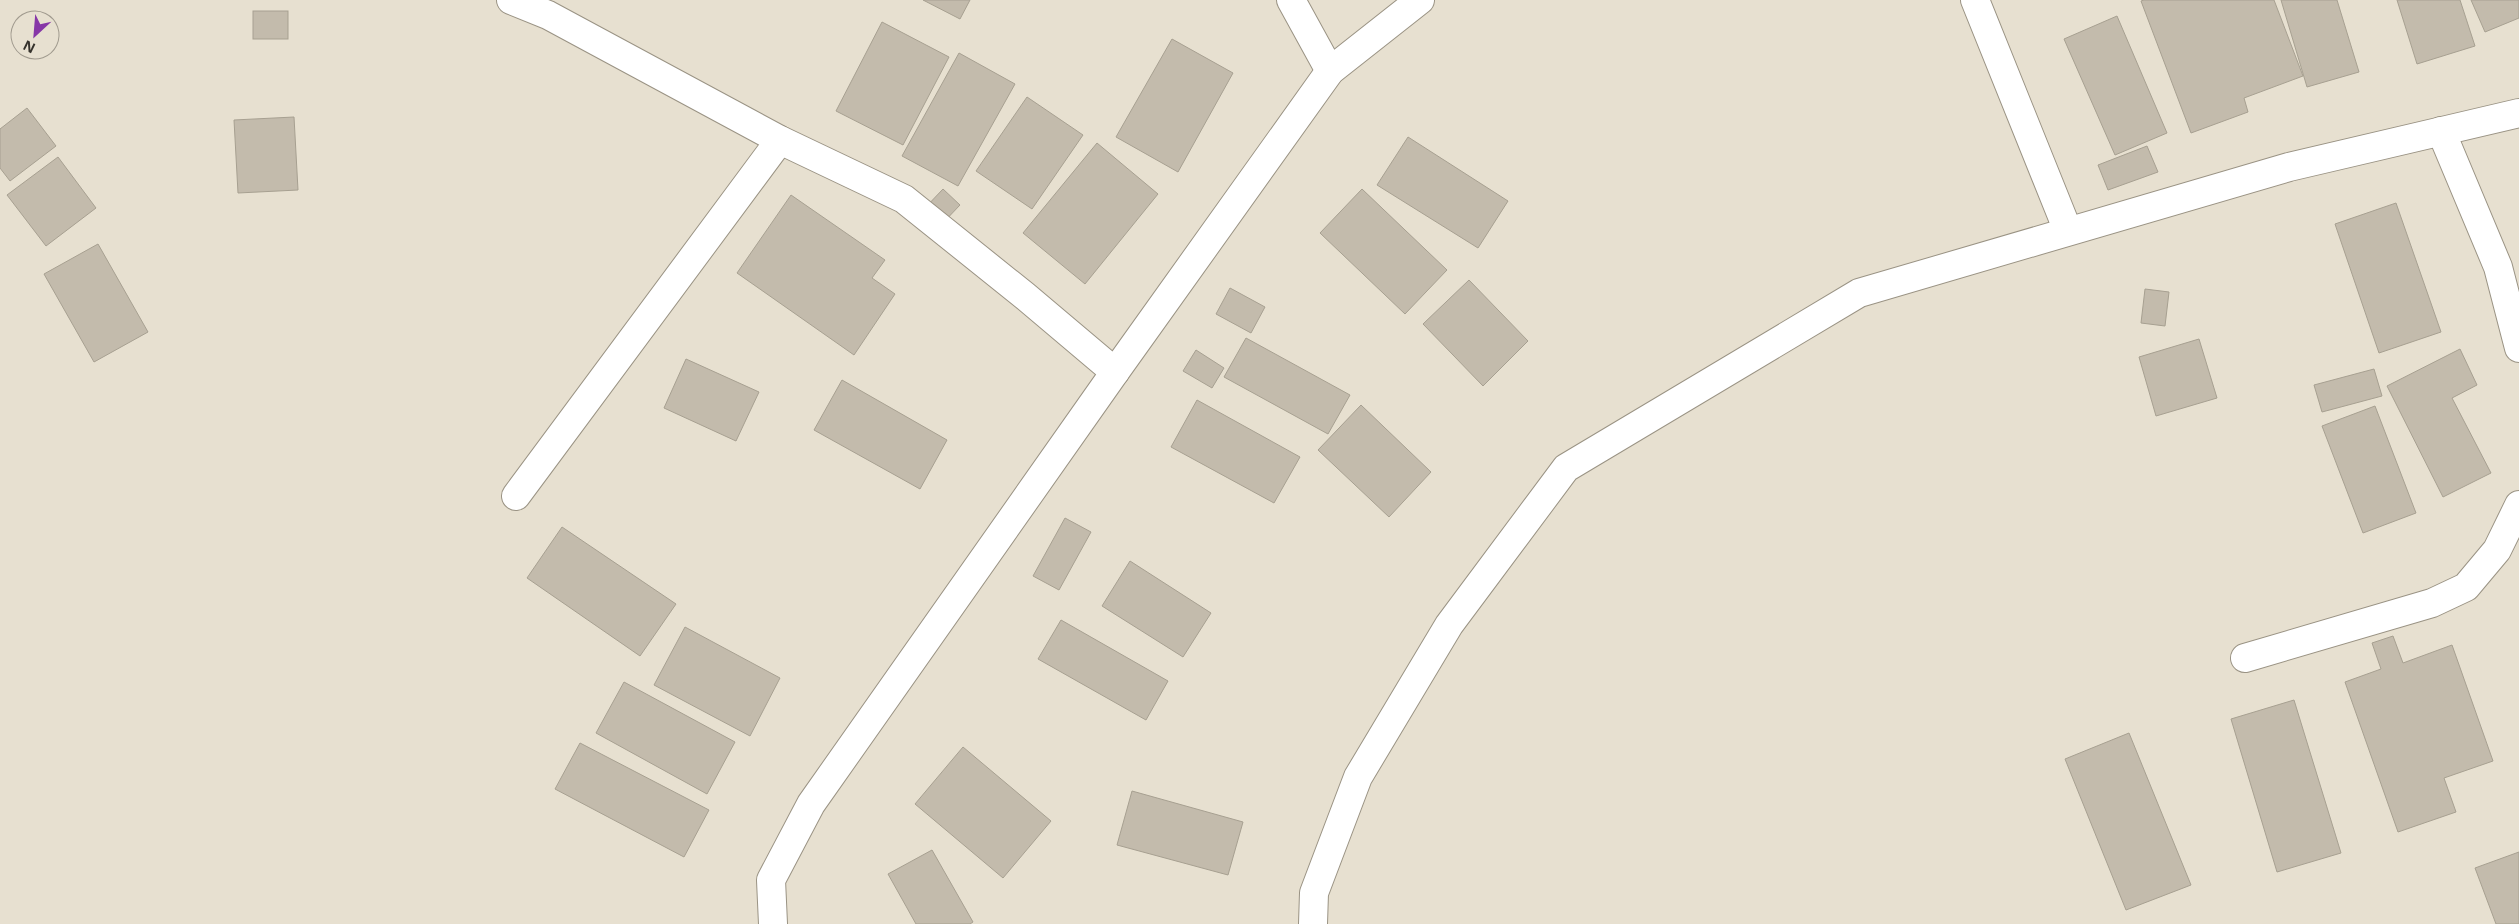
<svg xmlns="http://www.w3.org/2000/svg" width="2519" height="924" font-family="'Noto Sans',sans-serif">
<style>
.building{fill:#c3bbac;stroke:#a7a091}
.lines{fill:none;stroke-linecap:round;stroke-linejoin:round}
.street-casing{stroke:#9a9384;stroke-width:30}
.street{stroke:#fff;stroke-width:28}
</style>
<rect width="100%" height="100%" fill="#e7e0d0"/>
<!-- building -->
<g class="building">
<polygon points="923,0 970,0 960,19"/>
<polygon points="2144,0 2274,0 2303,76 2244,98 2248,112 2191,133 2141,1"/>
<polygon points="2281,0 2337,0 2359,72 2307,87"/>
<polygon points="2397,0 2460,0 2475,46 2417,64"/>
<polygon points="2471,0 2519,0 2519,18 2485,32"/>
<rect x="253" y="11" width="35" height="28"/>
<polygon points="2117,16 2167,133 2115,155 2064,39"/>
<polygon points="882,22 949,57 903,145 836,111"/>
<polygon points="1172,39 1233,73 1178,172 1116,137"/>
<polygon points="959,53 1015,84 958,186 902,156"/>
<polygon points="1027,97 1083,135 1032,209 976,171"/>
<polygon points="27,108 56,146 10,181 0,168 0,129"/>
<polygon points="294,117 298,190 238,193 234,120"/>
<polygon points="1408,137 1508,201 1478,248 1377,185"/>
<polygon points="1097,143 1158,194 1085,284 1023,233"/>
<polygon points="2147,146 2158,172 2108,190 2098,165"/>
<polygon points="58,157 96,208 46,246 7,195"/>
<polygon points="943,189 960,205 940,226 923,210"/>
<polygon points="1362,189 1447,270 1405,314 1320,233"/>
<polygon points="791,195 885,260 872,278 895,294 854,355 737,273"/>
<polygon points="2396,203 2441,332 2379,353 2335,224"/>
<polygon points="98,244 148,332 94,362 44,274"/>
<polygon points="1469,280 1528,341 1483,386 1423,324"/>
<polygon points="1230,288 1265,307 1251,333 1216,314"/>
<polygon points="2145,289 2169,292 2165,326 2141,323"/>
<polygon points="1246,338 1350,395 1328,434 1224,377"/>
<polygon points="2199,339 2217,398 2156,416 2139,357"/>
<polygon points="2460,349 2477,385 2452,398 2491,473 2443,497 2387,386"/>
<polygon points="1196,350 1224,368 1212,388 1183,371"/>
<polygon points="686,359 759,392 736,441 664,408"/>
<polygon points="2374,369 2382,396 2322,412 2314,385"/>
<polygon points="842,380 947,440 920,489 814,430"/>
<polygon points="1197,400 1300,457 1274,503 1171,447"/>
<polygon points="1361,405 1431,472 1389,517 1318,450"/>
<polygon points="2375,406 2416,513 2363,533 2322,426"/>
<polygon points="1065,518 1091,532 1059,590 1033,576"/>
<polygon points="562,527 676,604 640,656 527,578"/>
<polygon points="1130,561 1211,613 1183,657 1102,606"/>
<polygon points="1061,620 1168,681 1146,720 1038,659"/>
<polygon points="685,627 780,678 750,736 654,685"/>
<polygon points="2393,636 2403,663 2452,645 2493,761 2444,778 2456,812 2398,832 2345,682 2381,669 2372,643"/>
<polygon points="624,682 735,742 707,794 596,733"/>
<polygon points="2294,700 2341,853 2277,872 2231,719"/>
<polygon points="2129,733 2191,885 2126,910 2065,759"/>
<polygon points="580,743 709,810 684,857 555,789"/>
<polygon points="963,747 1051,821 1003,878 915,804"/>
<polygon points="1132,791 1243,822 1228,875 1117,845"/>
<polygon points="932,850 973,922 970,924 916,924 888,874"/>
<polygon points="2519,852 2519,924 2496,924 2475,868"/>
</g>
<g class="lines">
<defs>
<g id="street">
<polyline points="511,0 548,15 780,140 904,199 1025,296 1115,372"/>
<polyline points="1291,0 1330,71"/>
<polyline points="1975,0 2068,231"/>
<polyline points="2441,131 2498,267 2519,348"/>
<polyline points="516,496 780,140"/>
<polyline points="2245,658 2432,603 2466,587 2497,550 2519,505"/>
<polyline points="773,924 771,880 811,804 1115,372 1330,71 1420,0"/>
<polyline points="1313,924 1314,893 1358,777 1449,625 1566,468 1859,293 2289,167 2519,113"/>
</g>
</defs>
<!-- street casing -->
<use href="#street" class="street-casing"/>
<!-- street -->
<use href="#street" class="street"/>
</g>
<!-- north arrow -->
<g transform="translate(35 35) rotate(206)"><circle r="24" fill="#e7e0d0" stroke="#a09a8e"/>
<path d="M0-4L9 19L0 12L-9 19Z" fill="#8737a7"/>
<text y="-8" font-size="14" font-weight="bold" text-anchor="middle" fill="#35322c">N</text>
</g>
</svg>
